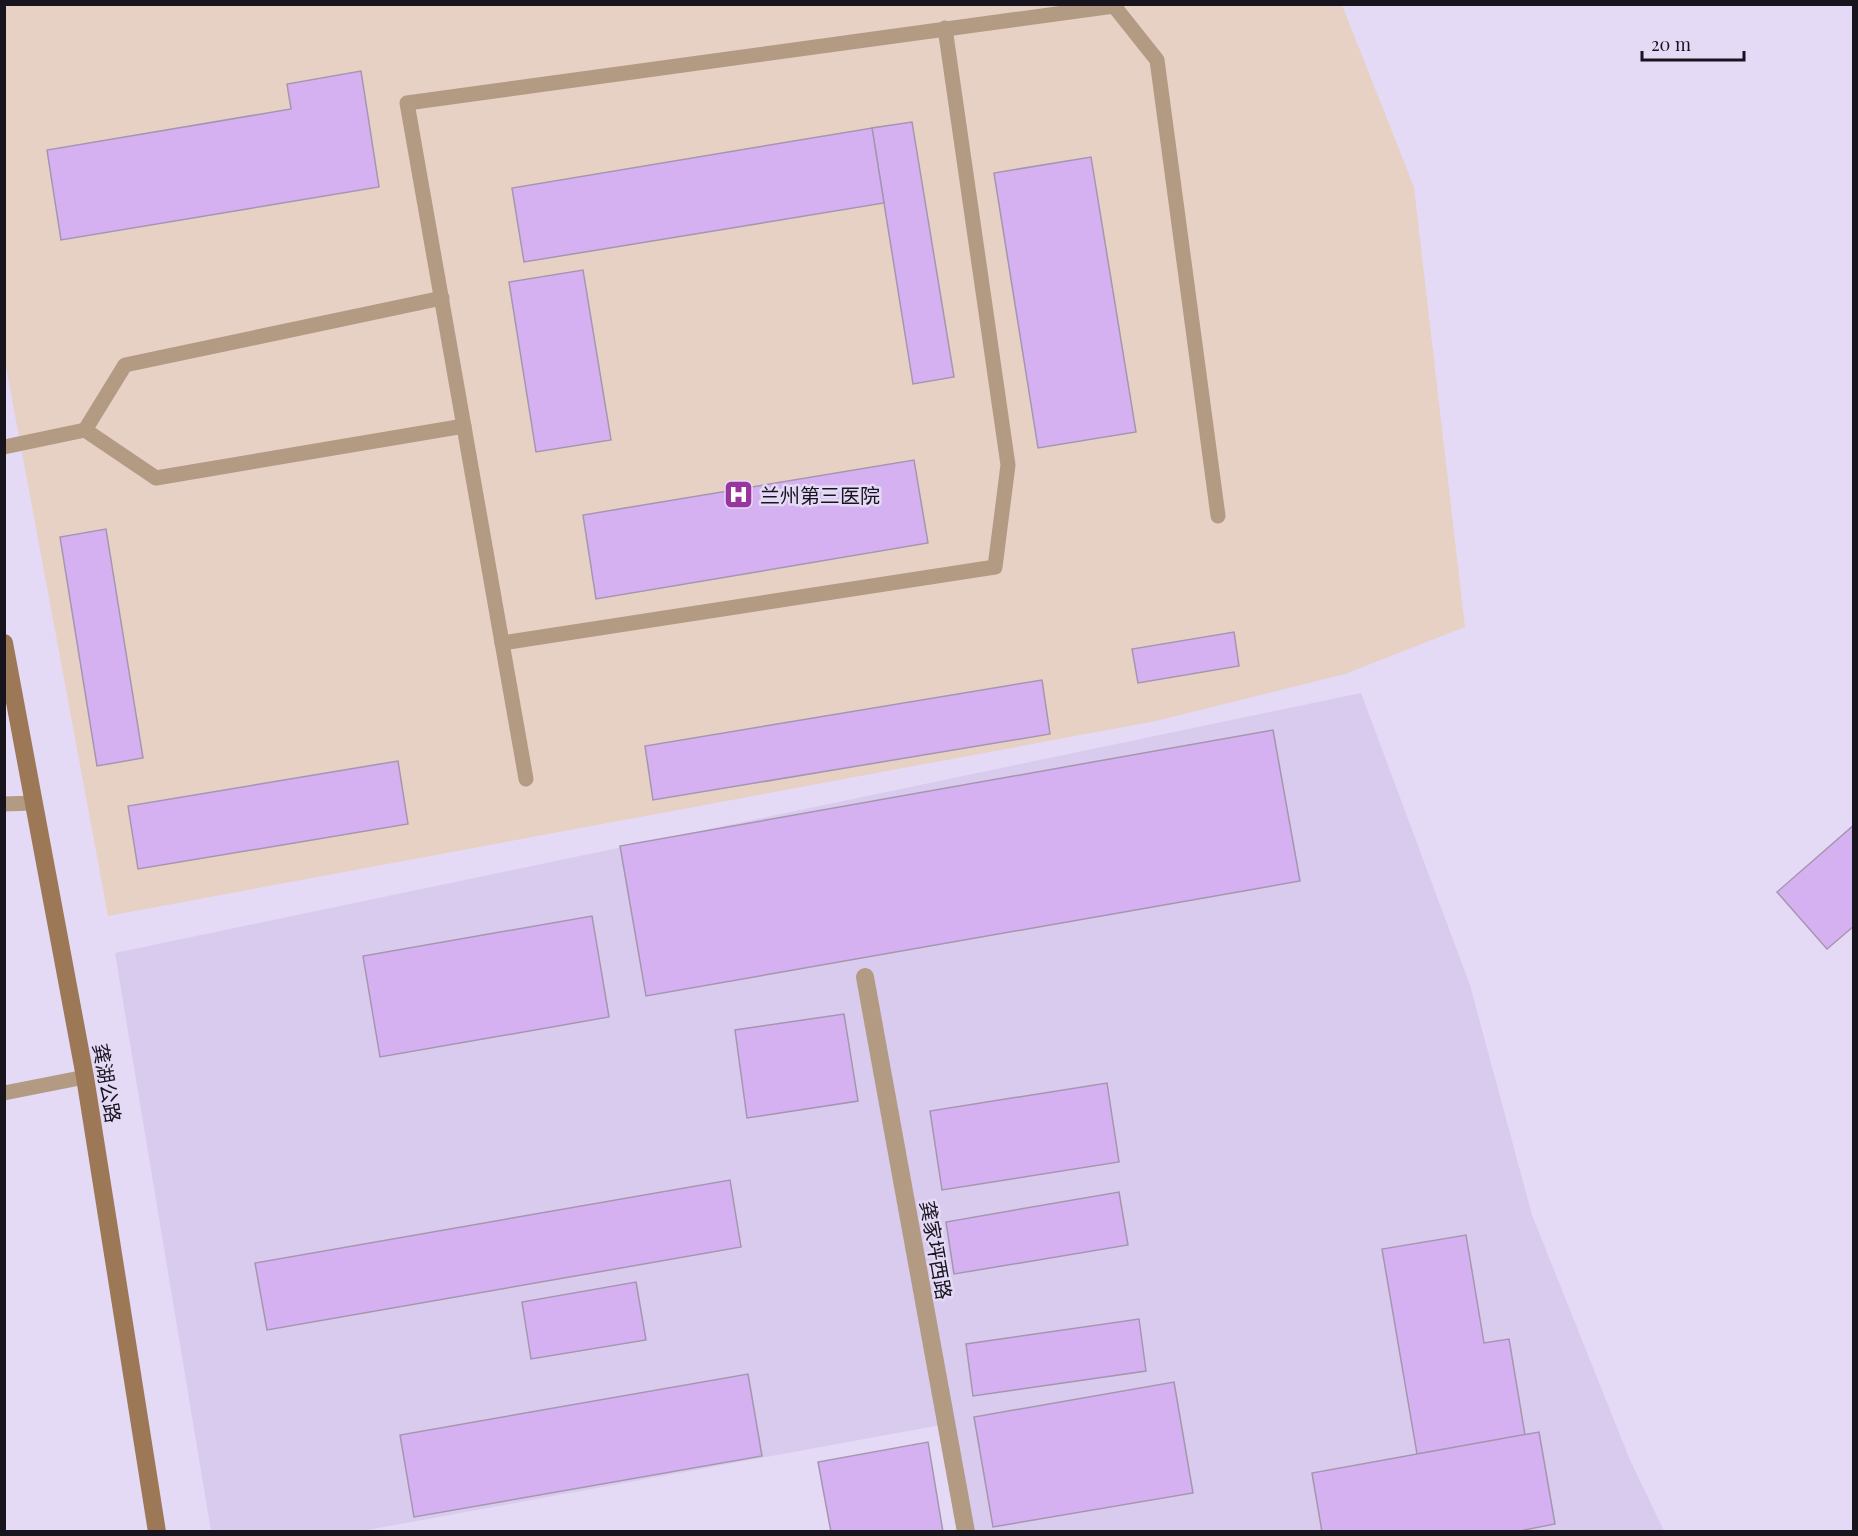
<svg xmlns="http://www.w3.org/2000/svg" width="1858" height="1536" font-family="'Playfair Display','Noto Sans SC',serif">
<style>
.built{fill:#d8cbed}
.medical{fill:#e7d1c4}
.building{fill:#d5b1f2;stroke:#a496af;stroke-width:1.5}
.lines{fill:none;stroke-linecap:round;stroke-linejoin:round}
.lane{stroke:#b39a83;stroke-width:15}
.street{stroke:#b39a83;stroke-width:18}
.secondary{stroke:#9c7856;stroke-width:18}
.labels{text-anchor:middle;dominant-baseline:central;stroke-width:5;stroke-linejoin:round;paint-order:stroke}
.poi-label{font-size:20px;fill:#18141e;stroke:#e4daf6;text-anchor:start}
.street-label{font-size:20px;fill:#18141e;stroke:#e4daf6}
</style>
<rect width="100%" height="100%" fill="#e4daf6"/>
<!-- built -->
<polygon class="built" points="1361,693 1470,985 1532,1215 1630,1460 1664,1531 958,1531 941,1425 362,1531 211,1531 115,953"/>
<!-- medical -->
<polygon class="medical" points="4,5 1342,5 1414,187 1465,627 1345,674 1156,721 108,916 5,361"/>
<!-- building -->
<g class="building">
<polygon points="361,71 379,187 61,240 47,150 291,109 287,84"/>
<polygon points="912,122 954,377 913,384 872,128"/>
<polygon points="872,128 884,203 524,262 512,188"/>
<polygon points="1091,157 1136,432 1038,448 994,173"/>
<polygon points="583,270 611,440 536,452 509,282"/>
<polygon points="914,460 928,543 596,599 583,515"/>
<polygon points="106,529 143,758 97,766 60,537"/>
<polygon points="1234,632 1239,666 1138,683 1132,649"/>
<polygon points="1042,680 1050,734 653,800 645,746"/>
<polygon points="1273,730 1300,881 646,996 620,846"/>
<polygon points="398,761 408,824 138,869 128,806"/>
<polygon points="1854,825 1854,926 1827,949 1777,892"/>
<polygon points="592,916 609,1017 380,1057 363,956"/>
<polygon points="844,1014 858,1101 747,1118 735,1030"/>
<polygon points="1107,1083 1119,1162 942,1190 930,1111"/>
<polygon points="730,1180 741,1247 267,1330 255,1263"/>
<polygon points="1119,1192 1128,1245 954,1274 946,1222"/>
<polygon points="1466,1235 1484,1343 1509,1339 1525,1435 1417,1454 1382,1249"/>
<polygon points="636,1282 646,1340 531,1359 522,1302"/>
<polygon points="1139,1319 1146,1371 973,1396 966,1344"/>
<polygon points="748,1374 762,1456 414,1517 400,1435"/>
<polygon points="1174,1382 1193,1493 993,1527 974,1417"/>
<polygon points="1539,1432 1555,1524 1514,1532 1322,1532 1312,1473"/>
<polygon points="928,1442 943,1532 831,1532 818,1462"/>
</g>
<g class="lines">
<!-- lane -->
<g class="lane">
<polyline points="85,430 125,365 442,298"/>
<polyline points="4,447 85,430 156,478 464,426"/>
<polyline points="502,643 995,567 1008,465 945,28"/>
<polyline points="526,779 407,103 1114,6 1157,60 1218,516"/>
<polyline points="4,804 34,803"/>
<polyline points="4,1093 85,1077"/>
</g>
<!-- street -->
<polyline class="street" points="865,977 966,1532"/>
<!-- secondary -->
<polyline class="secondary" points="4,643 85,1077 157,1532"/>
</g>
<!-- icons -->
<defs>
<symbol id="hospital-square" viewBox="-11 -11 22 22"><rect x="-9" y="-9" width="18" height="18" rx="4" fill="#98369d" stroke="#e4daf6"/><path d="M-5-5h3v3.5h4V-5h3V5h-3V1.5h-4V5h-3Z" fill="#fff"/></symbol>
</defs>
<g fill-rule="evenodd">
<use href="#hospital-square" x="722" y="478" width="33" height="33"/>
</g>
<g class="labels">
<!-- poi labels -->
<g class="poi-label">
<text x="760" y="494">兰州第三医院</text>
</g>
<!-- street labels -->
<g class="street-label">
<text transform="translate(108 1083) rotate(80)">龚湖公路</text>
<text transform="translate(937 1250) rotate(80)">龚家坪西路</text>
</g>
</g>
<!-- border -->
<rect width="1858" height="1536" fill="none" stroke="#18141e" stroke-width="12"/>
<!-- scale -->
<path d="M1642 51v9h102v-9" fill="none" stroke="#18141e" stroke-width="3"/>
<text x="1651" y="51" font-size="18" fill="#18141e" stroke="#e4daf6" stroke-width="4.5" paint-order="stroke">20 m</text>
</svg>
